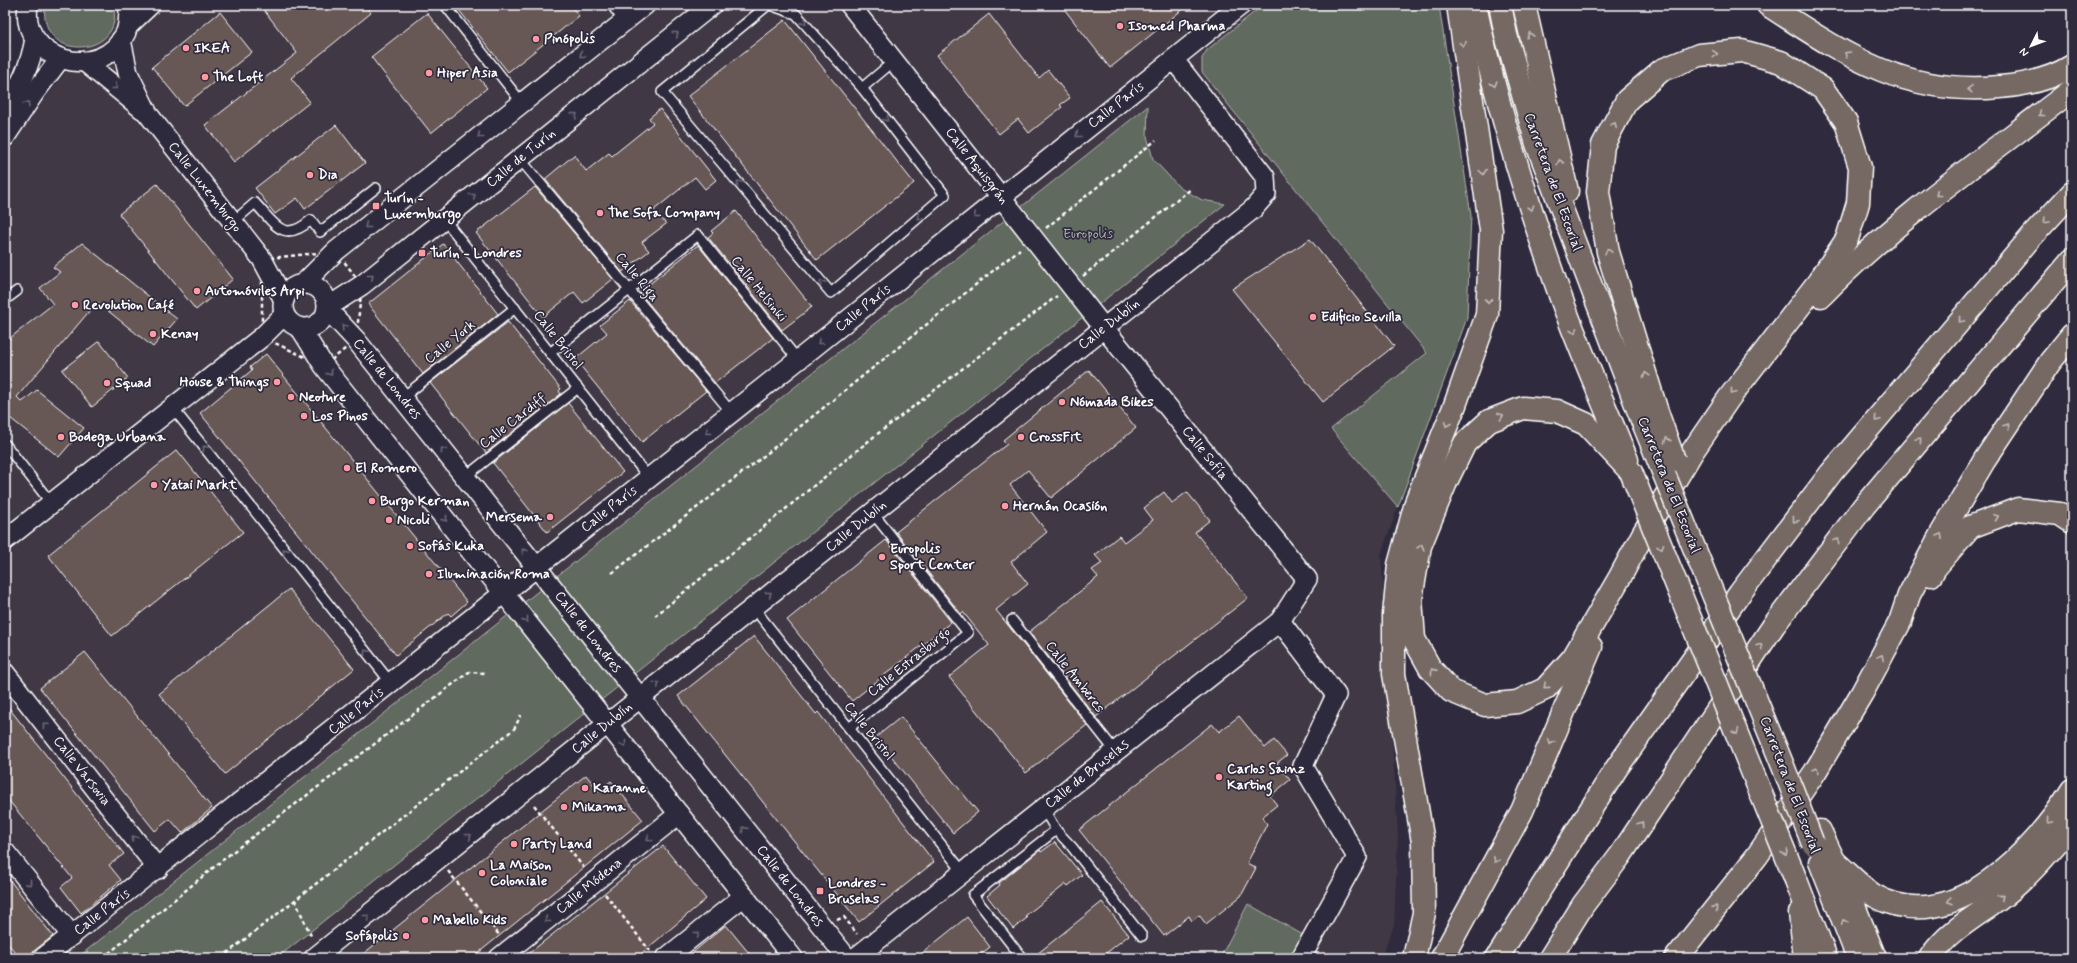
<svg xmlns="http://www.w3.org/2000/svg" width="2077" height="963" font-family="Mynerve,sans-serif">
<style>
.built{fill:#403844}
.green{fill:#606a5f;stroke:#b0b4af}
.building{fill:#675855;stroke:#fff}
.lines{fill:none;stroke-linecap:round;stroke-linejoin:round}
.service-casing{stroke:#fff;stroke-width:12}
.minor-casing{stroke:#fff;stroke-width:22}
.trunk-casing{stroke:#fff;stroke-width:25}
.motorway-casing{stroke:#fff;stroke-width:25}
.path{stroke:#fff;stroke-width:2.5;stroke-dasharray:4 3;stroke-linecap:butt}
.service{stroke:#2f2a3d;stroke-width:9}
.minor{stroke:#2f2a3d;stroke-width:19}
.trunk{stroke:#766964;stroke-width:22}
.motorway{stroke:#766964;stroke-width:22}
.trunk-bridge-casing{stroke:#fff;stroke-width:25;stroke-linecap:butt}
.trunk-bridge{stroke:#766964;stroke-width:22}
.oneway{stroke:#6d6a77}
.oneway2{stroke:#c1bcb9}
.poi-dot{fill:#ff9aa2;stroke:#2f2a3d;stroke-width:1.5}
.labels{text-anchor:middle;dominant-baseline:central;stroke-width:3.5;stroke-linejoin:round;paint-order:stroke}
.poi-label{font-size:14px;font-weight:bold;fill:#fff;stroke:#2f2a3d;text-anchor:start}
.street-label{font-size:14px;fill:#fff;stroke:#2f2a3d}
.park-label{font-size:14px;fill:#b0b4af;stroke:#2f2a3d}
</style>
<rect width="100%" height="100%" fill="#2f2a3d"/>
<filter id="ink" filterUnits="userSpaceOnUse"><feTurbulence type="fractalNoise" baseFrequency=".025" numOctaves="2"/><feDisplacementMap in="SourceGraphic" scale="8" xChannelSelector="R" yChannelSelector="G"/><feConvolveMatrix kernelMatrix="1 2 1 2 8 2 1 2 1" color-interpolation-filters="sRGB"/></filter>
<g filter="url(#ink)">
<!-- built -->
<polygon class="built" points="117,5 1439,5 1471,215 1467,318 1381,554 1398,837 1394,925 1381,958 5,958 5,151"/>
<!-- green -->
<g class="green">
<path d="M 45,5 L 113,5 C 127,56 38,66 45,5 Z"/>
<polygon points="1263,5 1439,5 1471,215 1467,318 1398,507 1331,429 1427,353 1202,72 1202,58 1207,50"/>
<polygon points="1148,106 1147,136 1153,159 1180,188 1202,200 1225,204 277,958 77,958"/>
<polygon points="1248,904 1303,935 1291,958 1220,958"/>
</g>
<!-- building -->
<g class="building">
<polygon points="260,5 365,5 371,13 291,78 310,102 234,162 205,125 297,53"/>
<polygon points="455,5 570,5 579,16 508,72"/>
<polygon points="1061,5 1188,5 1110,68"/>
<polygon points="220,12 252,52 184,106 152,67"/>
<polygon points="427,13 487,88 431,133 371,57"/>
<polygon points="989,14 1039,78 1048,70 1070,98 1060,105 1062,107 1029,133 1018,119 999,134 937,55"/>
<polygon points="785,20 914,183 817,260 688,96"/>
<polygon points="660,109 716,180 705,189 695,177 654,210 666,224 642,242 649,251 622,272 545,179 574,155 586,171 609,153 612,156 653,123 649,118"/>
<polygon points="336,125 365,163 305,209 297,198 275,214 255,188"/>
<polygon points="157,184 233,279 196,310 119,214"/>
<polygon points="535,187 613,279 583,303 574,292 543,317 476,233"/>
<polygon points="736,211 812,307 782,330 708,237 713,233 711,231"/>
<polygon points="1310,239 1394,346 1323,402 1232,289"/>
<polygon points="82,243 177,319 153,347 97,302 17,397 22,402 37,390 84,428 59,457 5,414 5,342 53,304 40,288 60,272 53,267"/>
<polygon points="443,244 498,314 423,374 368,304"/>
<polygon points="698,245 773,338 715,383 640,293 643,291 642,290"/>
<polygon points="630,301 706,391 642,442 575,359 607,333 600,325"/>
<polygon points="508,322 561,389 559,391 561,394 486,453 430,383"/>
<polygon points="99,341 128,378 92,407 62,370"/>
<polygon points="266,354 467,602 451,616 448,613 396,655 200,413 252,370 250,367"/>
<polygon points="1089,370 1136,428 1051,498 1028,470 1010,485 1047,532 1011,562 1028,584 996,610 1087,725 1026,773 949,677 989,645 963,612 961,614 896,532 1007,444 1003,440"/>
<polygon points="568,403 623,472 547,532 493,463"/>
<polygon points="177,450 243,532 112,636 48,555"/>
<polygon points="1164,492 1172,503 1187,492 1210,520 1195,532 1248,598 1096,717 1029,632 1098,577 1092,570 1102,563 1095,555 1119,536 1124,542 1153,520 1144,508"/>
<polygon points="886,540 951,622 852,701 787,620"/>
<polygon points="289,589 354,669 225,774 159,694"/>
<polygon points="754,636 816,714 818,712 934,862 859,922 678,696"/>
<polygon points="85,652 212,808 182,833 170,819 155,831 40,688"/>
<polygon points="5,703 124,854 109,865 121,880 81,913 61,887 72,878 5,796"/>
<polygon points="1239,716 1265,748 1274,740 1287,755 1277,763 1290,780 1270,796 1277,805 1262,817 1267,824 1247,863 1256,868 1241,896 1206,924 1199,915 1192,921 1189,916 1164,936 1079,830 1212,724 1219,732"/>
<polygon points="901,717 978,812 953,833 876,737"/>
<polygon points="586,775 599,791 611,781 643,820 472,958 358,958"/>
<polygon points="1055,842 1082,875 1068,886 1066,884 1025,916 1027,918 1013,929 987,896 1000,885 999,883 1040,850 1041,852"/>
<polygon points="663,846 706,899 636,958 523,958"/>
<polygon points="5,874 53,936 25,958 20,958 5,940"/>
<polygon points="1102,902 1129,935 1100,958 1032,958"/>
<polygon points="967,917 990,947 976,958 916,958"/>
<polygon points="726,925 753,958 686,958"/>
</g>
<g class="lines">
<defs>
<g id="service">
<polyline points="445,5 522,103"/>
<polyline points="768,5 662,92 831,293 945,195 862,88 796,14 770,5"/>
<polyline points="862,88 894,61"/>
<polyline points="520,159 732,413"/>
<polyline points="444,219 649,478"/>
<path d="M 233,222 L 255,203 C 275,224 283,244 311,220 L 320,232 L 376,188"/>
<polyline points="5,300 17,291"/>
<polyline points="550,353 698,235 798,360"/>
<polyline points="402,398 515,308"/>
<polyline points="172,407 391,683"/>
<polyline points="5,444 51,503"/>
<polyline points="465,477 578,388"/>
<polyline points="753,607 963,872"/>
<polyline points="1012,620 1115,751"/>
<polyline points="849,728 968,633 872,512"/>
<polyline points="1043,808 1056,830 1072,847 1142,936"/>
<polyline points="1022,958 973,895 1056,830"/>
</g>
<g id="minor">
<path d="M 28,5 C 19,61 102,85 126,32 C 129,24 129,14 129,5"/>
<polyline points="618,5 628,18"/>
<polyline points="850,5 1104,328 1307,579 1280,621 855,958"/>
<polyline points="128,26 150,5"/>
<polyline points="121,40 128,73 148,114 262,259 284,300"/>
<polyline points="85,62 142,109"/>
<path d="M 5,109 C 21,84 30,67 35,39"/>
<polyline points="5,137 35,92 60,59"/>
<circle cx="305" cy="306" r="22"/>
<polyline points="303,284 336,251 645,5"/>
<polyline points="328,307 362,285 712,5"/>
<polyline points="327,309 356,340 847,958"/>
<polyline points="301,329 324,366 793,958"/>
<polyline points="5,540 262,337 284,315"/>
<polyline points="1280,621 1336,695 1303,766 1357,857 1301,958"/>
<polyline points="5,673 158,869"/>
<polyline points="5,852 72,936"/>
<polyline points="43,958 798,360 1241,5"/>
<polyline points="314,958 1253,209 1266,194 1265,177 1174,60"/>
<polyline points="499,958 679,814"/>
<polyline points="666,958 744,896"/>
</g>
<g id="trunk">
<path d="M 1475,5 C 1496,104 1527,202 1561,298 C 1581,353 1605,406 1627,460"/>
<polyline points="1500,5 1506,35 1537,144 1642,420"/>
<polyline points="1524,5 1567,191"/>
<path d="M 1768,5 C 1845,55 1904,96 2000,87 C 2024,85 2051,79 2072,66"/>
<path d="M 1821,296 C 1896,219 1987,156 2072,90"/>
<polyline points="1631,472 1586,424 1557,411 1523,408 1489,421 1465,443 1446,482 1420,546 1411,599 1414,639 1430,668 1451,691 1485,705 1517,702 1545,689 1573,658 1620,577 1643,534 1692,452 1729,398 1819,281 1847,239 1858,203 1860,167 1846,122 1823,89 1781,62 1742,51 1699,55 1662,70 1627,100 1603,145 1598,192 1608,252 1657,412"/>
<polyline points="1931,575 1935,568 1970,527 2018,509 2060,514 2072,522"/>
<polyline points="1820,831 1846,886 1875,958"/>
<path d="M 1834,861 C 1846,871 1862,888 1875,896 C 1953,939 2035,849 2072,790"/>
<polyline points="1820,862 1858,958"/>
<polyline points="1796,880 1826,958"/>
<polyline points="1800,913 1805,958"/>
<polyline points="1414,958 1424,913 1423,842 1394,674 1394,615 1399,565 1417,499 1455,405 1487,315 1491,230 1458,5"/>
<polyline points="1442,958 1522,811 1591,647"/>
<polyline points="1676,958 1757,856 1815,772 1862,693 1900,622 1909,595 1941,534 1984,461 2050,362 2072,335"/>
<path d="M 1930,958 C 1946,933 1973,918 1997,901 C 2026,880 2049,852 2072,825"/>
</g>
<g id="motorway">
<polyline points="1497,958 1616,769 1740,593 1831,473 2032,236 2072,193"/>
<polyline points="1550,958 1583,905 1620,856 1774,625 1864,506 2072,260"/>
</g>
</defs>
<!-- service casing -->
<use href="#service" class="service-casing"/>
<!-- minor casing -->
<use href="#minor" class="minor-casing"/>
<!-- trunk casing -->
<use href="#trunk" class="trunk-casing"/>
<!-- motorway casing -->
<use href="#motorway" class="motorway-casing"/>
<!-- path -->
<g class="path">
<polyline points="5,11 9,37 5,57"/>
<polyline points="1046,228 1156,140"/>
<polygon points="336,251 362,285 356,340 324,366 262,337 262,259"/>
<polyline points="1083,276 1192,188"/>
<polyline points="612,573 760,459 1020,249"/>
<polyline points="655,616 871,439 1057,296"/>
<polyline points="534,805 584,868"/>
<polyline points="448,871 500,936"/>
<polyline points="605,894 650,951"/>
<polyline points="295,900 312,938"/>
<polyline points="837,920 844,917 857,934"/>
<polyline points="103,958 230,854 469,672 486,673"/>
<polyline points="221,958 514,729 521,715"/>
</g>
<!-- service -->
<use href="#service" class="service"/>
<!-- minor -->
<use href="#minor" class="minor"/>
<!-- trunk -->
<use href="#trunk" class="trunk"/>
<!-- motorway -->
<use href="#motorway" class="motorway"/>
<defs>
<g id="trunk-bridge">
<polyline points="1657,412 1674,460"/>
<polyline points="1642,420 1783,766 1813,844"/>
<polyline points="1631,472 1796,880"/>
</g>
</defs>
<!-- trunk-bridge casing -->
<use href="#trunk-bridge" class="trunk-bridge-casing"/>
<!-- trunk-bridge -->
<use href="#trunk-bridge" class="trunk-bridge"/>
</g>
<!-- one-way arrows -->
<defs><path id="oneway-chevron" d="M-2-3.5L2.5 0L-2 3.5" fill="none" stroke-width="1.6" stroke-linecap="round" stroke-linejoin="round"/></defs>
<g class="oneway">
<use href="#oneway-chevron" transform="translate(804 22) rotate(48)"/>
<use href="#oneway-chevron" transform="translate(676 34) rotate(-39)"/>
<use href="#oneway-chevron" transform="translate(582 55) rotate(141)"/>
<use href="#oneway-chevron" transform="translate(115 87) rotate(39)"/>
<use href="#oneway-chevron" transform="translate(27 104) rotate(-57)"/>
<use href="#oneway-chevron" transform="translate(575 115) rotate(-39)"/>
<use href="#oneway-chevron" transform="translate(886 119) rotate(52)"/>
<use href="#oneway-chevron" transform="translate(1078 135) rotate(142)"/>
<use href="#oneway-chevron" transform="translate(480 136) rotate(141)"/>
<use href="#oneway-chevron" transform="translate(739 183) rotate(-130)"/>
<use href="#oneway-chevron" transform="translate(473 196) rotate(-39)"/>
<use href="#oneway-chevron" transform="translate(976 216) rotate(141)"/>
<use href="#oneway-chevron" transform="translate(920 217) rotate(140)"/>
<use href="#oneway-chevron" transform="translate(367 226) rotate(142)"/>
<use href="#oneway-chevron" transform="translate(371 277) rotate(-38)"/>
<use href="#oneway-chevron" transform="translate(822 283) rotate(-130)"/>
<use href="#oneway-chevron" transform="translate(344 327) rotate(-133)"/>
<use href="#oneway-chevron" transform="translate(820 342) rotate(141)"/>
<use href="#oneway-chevron" transform="translate(330 373) rotate(52)"/>
<use href="#oneway-chevron" transform="translate(708 432) rotate(142)"/>
<use href="#oneway-chevron" transform="translate(205 448) rotate(-128)"/>
<use href="#oneway-chevron" transform="translate(443 450) rotate(-128)"/>
<use href="#oneway-chevron" transform="translate(445 519) rotate(52)"/>
<use href="#oneway-chevron" transform="translate(285 551) rotate(-129)"/>
<use href="#oneway-chevron" transform="translate(524 551) rotate(-128)"/>
<use href="#oneway-chevron" transform="translate(769 594) rotate(-39)"/>
<use href="#oneway-chevron" transform="translate(526 620) rotate(52)"/>
<use href="#oneway-chevron" transform="translate(366 652) rotate(-129)"/>
<use href="#oneway-chevron" transform="translate(657 684) rotate(-39)"/>
<use href="#oneway-chevron" transform="translate(45 725) rotate(-128)"/>
<use href="#oneway-chevron" transform="translate(624 744) rotate(52)"/>
<use href="#oneway-chevron" transform="translate(744 829) rotate(-128)"/>
<use href="#oneway-chevron" transform="translate(469 836) rotate(-39)"/>
<use href="#oneway-chevron" transform="translate(134 838) rotate(-128)"/>
<use href="#oneway-chevron" transform="translate(649 839) rotate(141)"/>
<use href="#oneway-chevron" transform="translate(29 883) rotate(51)"/>
<use href="#oneway-chevron" transform="translate(367 917) rotate(-38)"/>
<use href="#oneway-chevron" transform="translate(547 920) rotate(141)"/>
<use href="#oneway-chevron" transform="translate(697 934) rotate(-38)"/>
</g>
<g class="oneway2">
<use href="#oneway-chevron" transform="translate(1530 35) rotate(-104)"/>
<use href="#oneway-chevron" transform="translate(1463 44) rotate(82)"/>
<use href="#oneway-chevron" transform="translate(1715 54) rotate(-5)"/>
<use href="#oneway-chevron" transform="translate(1847 54) rotate(-149)"/>
<use href="#oneway-chevron" transform="translate(1494 84) rotate(74)"/>
<use href="#oneway-chevron" transform="translate(1970 89) rotate(-176)"/>
<use href="#oneway-chevron" transform="translate(2041 114) rotate(142)"/>
<use href="#oneway-chevron" transform="translate(1614 125) rotate(-62)"/>
<use href="#oneway-chevron" transform="translate(1560 162) rotate(-104)"/>
<use href="#oneway-chevron" transform="translate(1483 172) rotate(82)"/>
<use href="#oneway-chevron" transform="translate(1938 194) rotate(142)"/>
<use href="#oneway-chevron" transform="translate(1531 208) rotate(71)"/>
<use href="#oneway-chevron" transform="translate(2046 221) rotate(133)"/>
<use href="#oneway-chevron" transform="translate(1608 251) rotate(-103)"/>
<use href="#oneway-chevron" transform="translate(1488 301) rotate(93)"/>
<use href="#oneway-chevron" transform="translate(1961 320) rotate(130)"/>
<use href="#oneway-chevron" transform="translate(1574 331) rotate(68)"/>
<use href="#oneway-chevron" transform="translate(1646 375) rotate(-107)"/>
<use href="#oneway-chevron" transform="translate(1733 392) rotate(127)"/>
<use href="#oneway-chevron" transform="translate(1501 416) rotate(-21)"/>
<use href="#oneway-chevron" transform="translate(1877 419) rotate(130)"/>
<use href="#oneway-chevron" transform="translate(1447 424) rotate(112)"/>
<use href="#oneway-chevron" transform="translate(2007 426) rotate(-56)"/>
<use href="#oneway-chevron" transform="translate(1667 440) rotate(-109)"/>
<use href="#oneway-chevron" transform="translate(1919 440) rotate(-50)"/>
<use href="#oneway-chevron" transform="translate(1996 517) rotate(-22)"/>
<use href="#oneway-chevron" transform="translate(1795 520) rotate(127)"/>
<use href="#oneway-chevron" transform="translate(1940 536) rotate(-61)"/>
<use href="#oneway-chevron" transform="translate(1837 541) rotate(-53)"/>
<use href="#oneway-chevron" transform="translate(1421 547) rotate(-74)"/>
<use href="#oneway-chevron" transform="translate(1661 547) rotate(68)"/>
<use href="#oneway-chevron" transform="translate(1760 646) rotate(-56)"/>
<use href="#oneway-chevron" transform="translate(1881 657) rotate(-62)"/>
<use href="#oneway-chevron" transform="translate(1433 671) rotate(-129)"/>
<use href="#oneway-chevron" transform="translate(1546 686) rotate(139)"/>
<use href="#oneway-chevron" transform="translate(1736 732) rotate(68)"/>
<use href="#oneway-chevron" transform="translate(1551 742) rotate(113)"/>
<use href="#oneway-chevron" transform="translate(1816 770) rotate(-58)"/>
<use href="#oneway-chevron" transform="translate(2049 821) rotate(130)"/>
<use href="#oneway-chevron" transform="translate(1641 824) rotate(-56)"/>
<use href="#oneway-chevron" transform="translate(1785 853) rotate(68)"/>
<use href="#oneway-chevron" transform="translate(1496 860) rotate(118)"/>
<use href="#oneway-chevron" transform="translate(2001 897) rotate(-40)"/>
<use href="#oneway-chevron" transform="translate(1950 901) rotate(161)"/>
<use href="#oneway-chevron" transform="translate(1715 908) rotate(-51)"/>
<use href="#oneway-chevron" transform="translate(1844 922) rotate(-112)"/>
</g>
</g>
<!-- markers -->
<g class="poi-dot">
<circle cx="1120" cy="26" r="4"/>
<circle cx="536" cy="39" r="4"/>
<circle cx="186" cy="48" r="4"/>
<circle cx="429" cy="73" r="4"/>
<circle cx="205" cy="77" r="4"/>
<circle cx="310" cy="175" r="4"/>
<rect x="372" y="202" width="8" height="8" rx="2"/>
<circle cx="600" cy="213" r="4"/>
<rect x="418" y="249" width="8" height="8" rx="2"/>
<circle cx="197" cy="291" r="4"/>
<circle cx="75" cy="305" r="4"/>
<circle cx="1313" cy="317" r="4"/>
<circle cx="153" cy="334" r="4"/>
<circle cx="277" cy="382" r="4"/>
<circle cx="107" cy="383" r="4"/>
<circle cx="291" cy="397" r="4"/>
<circle cx="1062" cy="402" r="4"/>
<circle cx="304" cy="416" r="4"/>
<circle cx="61" cy="437" r="4"/>
<circle cx="1021" cy="437" r="4"/>
<circle cx="347" cy="468" r="4"/>
<circle cx="154" cy="485" r="4"/>
<circle cx="372" cy="501" r="4"/>
<circle cx="1005" cy="506" r="4"/>
<circle cx="550" cy="517" r="4"/>
<circle cx="389" cy="520" r="4"/>
<circle cx="410" cy="546" r="4"/>
<circle cx="882" cy="557" r="4"/>
<circle cx="429" cy="574" r="4"/>
<circle cx="1219" cy="777" r="4"/>
<circle cx="585" cy="788" r="4"/>
<circle cx="564" cy="807" r="4"/>
<circle cx="514" cy="844" r="4"/>
<circle cx="482" cy="873" r="4"/>
<rect x="816" y="887" width="8" height="8" rx="2"/>
<circle cx="425" cy="920" r="4"/>
<circle cx="406" cy="936" r="4"/>
</g>
<g class="labels">
<!-- poi labels -->
<g class="poi-label">
<text x="1128" y="26">Isomed Pharma</text>
<text x="544" y="39">Pinópolis</text>
<text x="194" y="48">IKEA</text>
<text x="437" y="73">Hiper Asia</text>
<text x="213" y="77">The Loft</text>
<text x="318" y="175">Dia</text>
<text x="384" y="198">Turín -<tspan x="384" dy="16">Luxemburgo</tspan></text>
<text x="608" y="213">The Sofa Company</text>
<text x="430" y="253">Turín - Londres</text>
<text x="205" y="291">Automóviles Arpi</text>
<text x="83" y="305">Revolution Café</text>
<text x="1321" y="317">Edificio Sevilla</text>
<text x="161" y="334">Kenay</text>
<text x="269" y="382" text-anchor="end">House &amp; Things</text>
<text x="115" y="383">Squad</text>
<text x="299" y="397">Neoture</text>
<text x="1070" y="402">Nómada Bikes</text>
<text x="312" y="416">Los Pinos</text>
<text x="69" y="437">Bodega Urbana</text>
<text x="1029" y="437">CrossFit</text>
<text x="355" y="468">El Romero</text>
<text x="162" y="485">Yatai Markt</text>
<text x="380" y="501">Burgo Kerman</text>
<text x="1013" y="506">Hernán Ocasión</text>
<text x="542" y="517" text-anchor="end">Mersema</text>
<text x="397" y="520">Nicoli</text>
<text x="418" y="546">Sofás Kuka</text>
<text x="890" y="549">Europolis<tspan x="890" dy="16">Sport Center</tspan></text>
<text x="437" y="574">Iluminación Roma</text>
<text x="1227" y="769">Carlos Sainz<tspan x="1227" dy="16">Karting</tspan></text>
<text x="593" y="788">Karanne</text>
<text x="572" y="807">Mikama</text>
<text x="522" y="844">Party Land</text>
<text x="490" y="865">La Maison<tspan x="490" dy="16">Coloniale</tspan></text>
<text x="828" y="883">Londres -<tspan x="828" dy="16">Bruselas</tspan></text>
<text x="433" y="920">Mabello Kids</text>
<text x="398" y="936" text-anchor="end">Sofápolis</text>
</g>
<!-- street labels -->
<g class="street-label">
<text transform="translate(1116 105) rotate(-38)">Calle París</text>
<text transform="translate(521 158) rotate(-39)">Calle de Turín</text>
<text transform="translate(977 166) rotate(52)">Calle Aquisgrán</text>
<text transform="translate(1553 182) rotate(70)">Carretera de El Escorial</text>
<text transform="translate(205 187) rotate(52)">Calle Luxemburgo</text>
<text transform="translate(637 277) rotate(50)">Calle Riga</text>
<text transform="translate(759 289) rotate(51)">Calle Helsinki</text>
<text transform="translate(863 308) rotate(-39)">Calle París</text>
<text transform="translate(1109 324) rotate(-38)">Calle Dublín</text>
<text transform="translate(558 340) rotate(52)">Calle Bristol</text>
<text transform="translate(450 342) rotate(-39)">Calle York</text>
<text transform="translate(387 379) rotate(51)">Calle de Londres</text>
<text transform="translate(513 421) rotate(-38)">Calle Cardiff</text>
<text transform="translate(1205 453) rotate(51)">Calle Sofía</text>
<text transform="translate(1669 485) rotate(68)">Carretera de El Escorial</text>
<text transform="translate(609 509) rotate(-38)">Calle París</text>
<text transform="translate(856 526) rotate(-39)">Calle Dublín</text>
<text transform="translate(588 632) rotate(52)">Calle de Londres</text>
<text transform="translate(909 662) rotate(-39)">Calle Estrasburgo</text>
<text transform="translate(1075 677) rotate(52)">Calle Amberes</text>
<text transform="translate(356 711) rotate(-39)">Calle París</text>
<text transform="translate(602 728) rotate(-39)">Calle Dublín</text>
<text transform="translate(869 731) rotate(51)">Calle Bristol</text>
<text transform="translate(82 771) rotate(52)">Calle Varsovia</text>
<text transform="translate(1087 774) rotate(-38)">Calle de Bruselas</text>
<text transform="translate(1790 785) rotate(69)">Carretera de El Escorial</text>
<text transform="translate(589 886) rotate(-39)">Calle Módena</text>
<text transform="translate(790 886) rotate(52)">Calle de Londres</text>
<text transform="translate(102 912) rotate(-38)">Calle París</text>
</g>
<!-- park labels -->
<g class="park-label">
<text x="1088" y="234">Europolis</text>
</g>
</g>
<!-- margin -->
<rect width="2077" height="963" fill="none" stroke="#2f2a3d" stroke-width="20"/>
<rect x="10" y="10" width="2057" height="943" fill="none" stroke="#fff" stroke-width="1.5" filter="url(#ink)"/>
<!-- north arrow -->
<g transform="translate(2031 46) rotate(228)" stroke="#2f2a3d" stroke-width="3" paint-order="stroke">
<path d="M0-3L7 15L0 10L-7 15Z" fill="#ffffff"/>
<text y="-6" font-size="11" font-weight="bold" text-anchor="middle" fill="#ffffff">N</text>
</g>
</svg>
